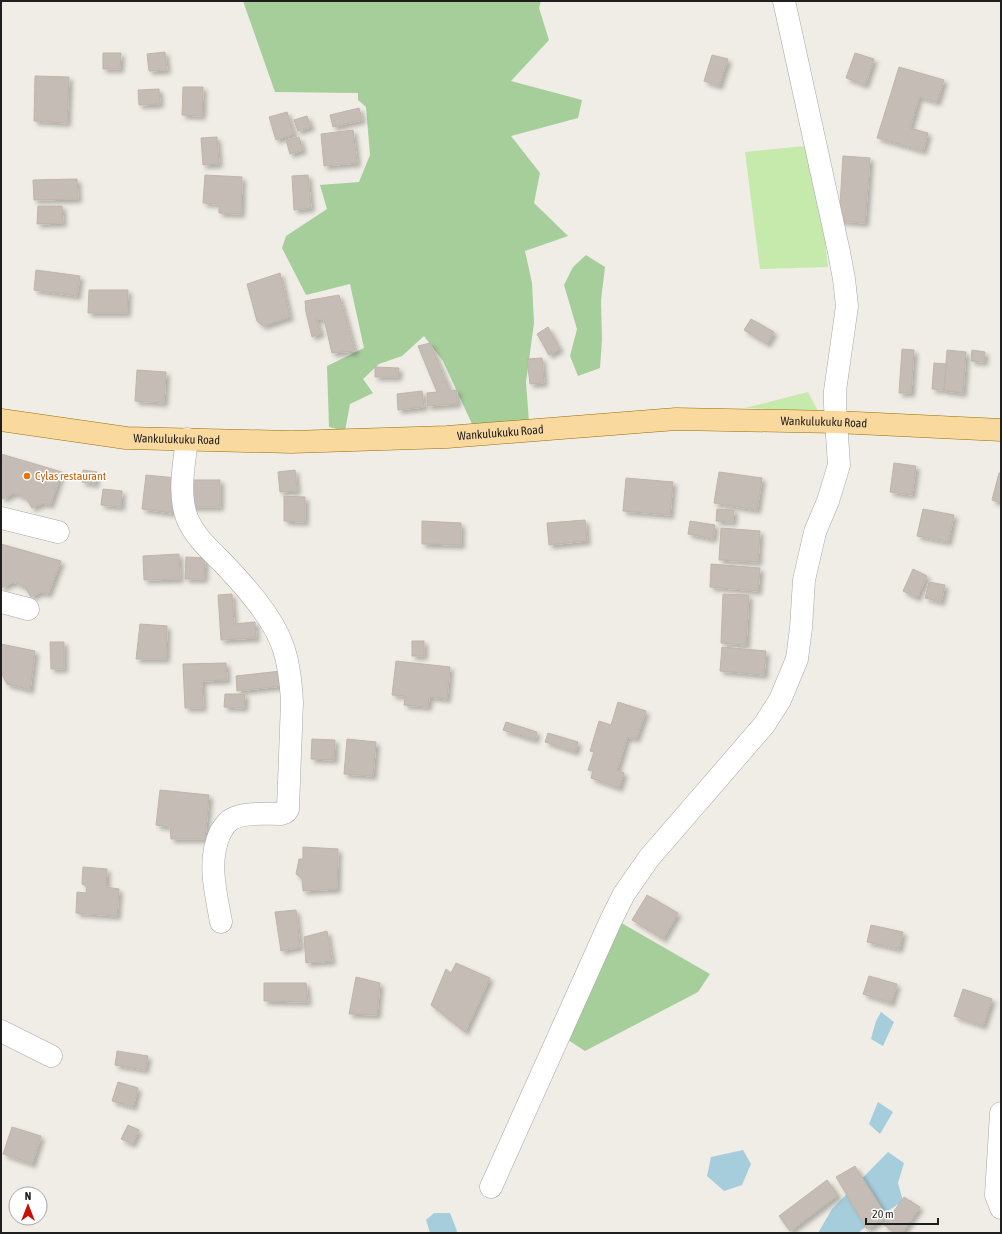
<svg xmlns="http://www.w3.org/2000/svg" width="1002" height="1234" font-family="'Asap Condensed',sans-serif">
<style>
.grass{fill:#c6e9ac}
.forest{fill:#a6ce9b}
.water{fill:#a6cddc}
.building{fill:#c4bcb5;stroke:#c1b4a8;filter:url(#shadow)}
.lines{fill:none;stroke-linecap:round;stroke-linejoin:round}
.minor-casing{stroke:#a6a6a6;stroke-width:23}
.major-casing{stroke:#976f03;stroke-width:23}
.minor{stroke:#fff;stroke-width:22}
.major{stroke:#fad99f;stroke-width:22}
.food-dot{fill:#e8710a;stroke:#fff;stroke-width:1.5}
.labels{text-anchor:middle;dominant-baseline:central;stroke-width:3;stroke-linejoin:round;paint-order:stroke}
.street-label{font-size:12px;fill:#1f1f1f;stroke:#fff}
.food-label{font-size:12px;fill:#c56008;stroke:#fff;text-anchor:start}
</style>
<defs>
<filter id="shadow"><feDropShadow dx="3.5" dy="3.5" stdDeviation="2" flood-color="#0004"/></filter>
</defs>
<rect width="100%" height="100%" fill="#efede5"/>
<!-- grass -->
<g class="grass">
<polygon points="805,146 821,204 828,267 760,269 745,152"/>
<polygon points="808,392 818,411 745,408"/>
</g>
<!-- forest -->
<g class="forest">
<polygon points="243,1 541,1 539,8 549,40 511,81 582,100 578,118 511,136 540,173 534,203 568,236 525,251 532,283 534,323 526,382 529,422 472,424 443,361 424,336 402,356 379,364 363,379 373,393 350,404 345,431 329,427 327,366 364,348 350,284 306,295 282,248 286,236 327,209 320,185 359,182 370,155 366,107 358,100 358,93 275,92"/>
<polygon points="586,255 605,267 601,300 602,340 600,368 578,376 570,356 577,329 564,285 573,267"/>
<polygon points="618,921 710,974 698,992 585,1051 565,1038"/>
</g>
<!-- water -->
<g class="water">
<polygon points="881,1012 894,1022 883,1046 871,1039 876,1021"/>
<polygon points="878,1102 893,1112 880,1134 869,1124"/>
<polygon points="743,1150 751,1164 742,1185 724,1191 707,1176 711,1157"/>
<polygon points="888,1152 904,1163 898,1183 903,1201 873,1221 858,1233 818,1233 832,1209"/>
<polygon points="434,1213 450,1213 457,1231 456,1233 430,1233 426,1220"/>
</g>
<!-- building -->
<g class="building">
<polygon points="165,52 167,70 149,71 147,54"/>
<polygon points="103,53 121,53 120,69 103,69"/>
<polygon points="855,53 874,59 865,85 846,78"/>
<polygon points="712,55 728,59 719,86 704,81"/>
<polygon points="899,67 944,80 937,102 919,97 910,128 928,133 923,151 877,138"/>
<polygon points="35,76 69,77 67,123 34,121"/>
<polygon points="183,87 203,87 202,116 182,115"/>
<polygon points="159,89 160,104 139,105 138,90"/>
<polygon points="359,108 362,120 333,127 330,115"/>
<polygon points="287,112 294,134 276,140 269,117"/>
<polygon points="307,116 311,127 298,131 294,120"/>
<polygon points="353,130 357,163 324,166 321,134"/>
<polygon points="217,137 219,164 203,165 201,138"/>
<polygon points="299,137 303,150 290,154 286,140"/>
<polygon points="843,156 870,158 865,223 839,221"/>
<polygon points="205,175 242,177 241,214 219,213 219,204 203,203"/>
<polygon points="308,175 311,208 294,210 292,176"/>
<polygon points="77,179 78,199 34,200 33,180"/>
<polygon points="38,206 62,206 63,223 37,224"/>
<polygon points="36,270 80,276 77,296 34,290"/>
<polygon points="280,273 290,317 263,326 257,321 247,284"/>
<polygon points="89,290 128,290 127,313 88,313"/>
<polygon points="339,295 355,351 332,353 324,319 316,319 321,333 312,337 306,312 305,301"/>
<polygon points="751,319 774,332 767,344 744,330"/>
<polygon points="548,327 560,349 549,355 537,334"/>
<polygon points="430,343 450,391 457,390 457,404 427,406 427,393 437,392 418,346"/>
<polygon points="902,349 914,350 911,393 899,393"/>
<polygon points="947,350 966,352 963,393 944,391"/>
<polygon points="972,350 985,352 984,362 971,361"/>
<polygon points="542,358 544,383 530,384 527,359"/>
<polygon points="934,363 946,364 944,390 932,389"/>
<polygon points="375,367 399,368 398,377 375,377"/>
<polygon points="137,370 166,372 164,403 135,401"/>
<polygon points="422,391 424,407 398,410 397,394"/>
<polygon points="1,454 62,472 50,505 43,503 32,508 26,498 14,493 3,499 1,496"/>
<polygon points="894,463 916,466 912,495 890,492"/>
<polygon points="83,470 97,472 95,484 82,482"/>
<polygon points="295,470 297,491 280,492 278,472"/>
<polygon points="719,472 762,478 757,510 714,503"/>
<polygon points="999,473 1001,473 1001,503 992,500"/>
<polygon points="146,475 176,478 172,513 142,509"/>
<polygon points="626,478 673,482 670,515 623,511"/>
<rect x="188" y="480" width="32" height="27"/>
<polygon points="103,489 122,491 121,507 101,505"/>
<polygon points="284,496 305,497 305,522 284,521"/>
<polygon points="717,509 734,510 733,522 716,521"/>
<polygon points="923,509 954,515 948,542 917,536"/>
<polygon points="585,520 587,541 549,545 547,523"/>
<polygon points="422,521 461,523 461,545 422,544"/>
<polygon points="690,521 715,525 713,539 688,534"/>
<polygon points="721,528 760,531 758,562 719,560"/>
<polygon points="1,544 61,561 48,594 41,592 31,597 25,587 13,582 1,588"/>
<polygon points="179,554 180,579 144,580 143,556"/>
<polygon points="186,557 205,558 204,579 185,579"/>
<polygon points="711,564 760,568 758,591 710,587"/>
<polygon points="913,569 927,576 917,598 903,591"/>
<polygon points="929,582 945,585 941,602 925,598"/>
<polygon points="232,594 234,624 255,622 256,638 221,640 218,595"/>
<polygon points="723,594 749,595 746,645 721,643"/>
<polygon points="140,624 167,626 166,659 136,659"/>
<rect x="412" y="641" width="12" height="15"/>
<polygon points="50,642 64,642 64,669 51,669"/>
<polygon points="1,644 35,651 30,690 7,684 1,673"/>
<polygon points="722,647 766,651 764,675 720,671"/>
<polygon points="396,661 450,667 447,699 429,697 428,707 404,705 405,696 392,695"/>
<polygon points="226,663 227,680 202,681 203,708 185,708 183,664"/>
<polygon points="281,671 282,686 237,691 236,676"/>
<polygon points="225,694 245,694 244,708 224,707"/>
<polygon points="618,702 646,711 636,739 627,737 617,770 624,773 619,788 591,778 593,771 588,770 594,752 590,751 599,721 611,725"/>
<polygon points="506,722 537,732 535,740 503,730"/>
<polygon points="548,733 578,742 575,752 545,742"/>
<polygon points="312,739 335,740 334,760 311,759"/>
<polygon points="347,739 376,742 373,776 344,774"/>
<polygon points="160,790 209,795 205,839 171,839 170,827 156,825"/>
<polygon points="303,847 338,849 337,889 303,891 302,879 296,874 299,859 303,859"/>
<polygon points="83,867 107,869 106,887 119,889 117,916 76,913 77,892 86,893 87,886 82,884"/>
<polygon points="647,895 678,913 663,939 632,920"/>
<polygon points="296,910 300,947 281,951 275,912"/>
<polygon points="871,925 903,932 899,949 867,942"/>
<polygon points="327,931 332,961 306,963 304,937"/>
<polygon points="456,963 490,978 465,1032 431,1005 446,969 451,973"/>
<polygon points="869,976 897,984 891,1003 863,994"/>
<polygon points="356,977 380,983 377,1015 349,1014"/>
<polygon points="264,983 306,983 308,1002 264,1001"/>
<polygon points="963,989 992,999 983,1026 954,1016"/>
<polygon points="117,1051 148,1056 145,1070 115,1065"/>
<polygon points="118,1082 138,1088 133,1107 112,1101"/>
<polygon points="128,1125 139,1130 132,1144 121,1139"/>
<polygon points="12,1127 41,1136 32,1164 3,1154"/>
<polygon points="855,1166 887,1217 867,1229 836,1177"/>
<polygon points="827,1180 838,1195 790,1231 779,1216"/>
<polygon points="904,1197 920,1207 902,1233 895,1233 884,1225"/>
</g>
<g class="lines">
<defs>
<g id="minor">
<path d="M 187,439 C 184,464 178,494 187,518 C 195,537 210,550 223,563 C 244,585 272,616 282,644 C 289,662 291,683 292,702 L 288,809 L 286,812 L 281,814 C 265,814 246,812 232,819 C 226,822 223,828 220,833 C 207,862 216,893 221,922"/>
<polyline points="1,518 58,532"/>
<polyline points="1,602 28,609"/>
<polyline points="1,1031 51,1056"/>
<polyline points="1001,1113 996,1195 1001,1208"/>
<polyline points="491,1187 611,920 624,894 649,858 764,725 780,700 797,659 801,628 804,580 815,532 828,501 839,465 835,405 835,391 847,306 844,279 839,252 784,1"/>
</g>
<g id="major">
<path id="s1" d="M 1,420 L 126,438 L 291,442 L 447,437 L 676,419 L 836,422 L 1001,430"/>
</g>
</defs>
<!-- minor casing -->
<use href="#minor" class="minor-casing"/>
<!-- major casing -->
<use href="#major" class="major-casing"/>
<!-- minor -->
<use href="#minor" class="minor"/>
<!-- major -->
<use href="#major" class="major"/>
</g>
<!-- markers -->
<circle class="food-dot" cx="27" cy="476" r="4"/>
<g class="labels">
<!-- street labels -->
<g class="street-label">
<text stroke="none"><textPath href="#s1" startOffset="825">Wankulukuku Road</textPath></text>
<text stroke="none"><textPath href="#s1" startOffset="501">Wankulukuku Road</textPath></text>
<text stroke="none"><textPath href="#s1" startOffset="177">Wankulukuku Road</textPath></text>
</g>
<!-- food labels -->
<g class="food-label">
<text x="35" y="476">Cylas restaurant</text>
</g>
</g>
<!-- border -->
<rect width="1002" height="1234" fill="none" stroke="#1f1f1f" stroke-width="4"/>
<!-- north arrow -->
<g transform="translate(28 1206)"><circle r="19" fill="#ffffff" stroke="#a5a5a5"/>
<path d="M0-3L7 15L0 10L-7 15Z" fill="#ca1004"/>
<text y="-6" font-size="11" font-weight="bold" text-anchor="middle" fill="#1f1f1f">N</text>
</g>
<!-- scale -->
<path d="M866 1218v6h72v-6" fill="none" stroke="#1f1f1f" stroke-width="2"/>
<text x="872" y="1218" font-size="12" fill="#1f1f1f" stroke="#ffffff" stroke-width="3" paint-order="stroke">20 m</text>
</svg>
